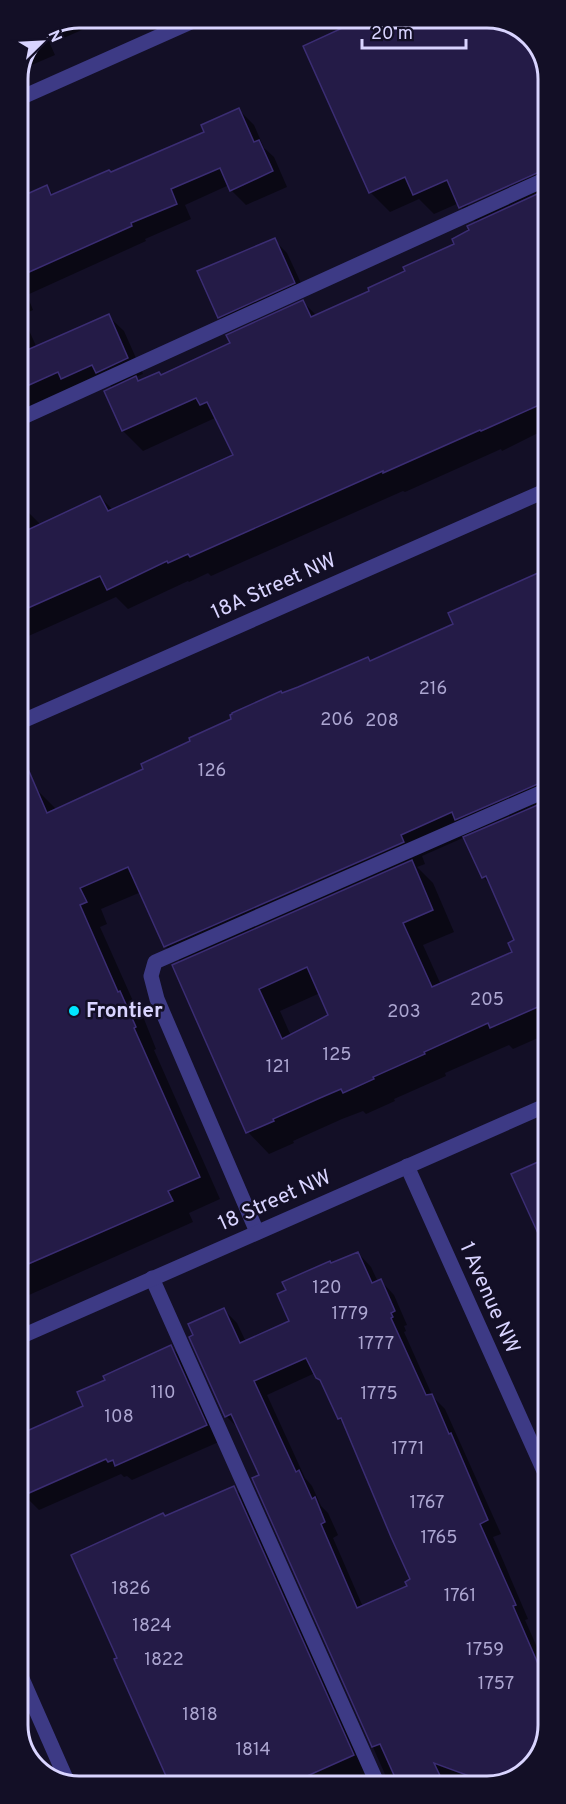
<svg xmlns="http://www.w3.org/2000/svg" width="566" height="1804" font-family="Overpass,sans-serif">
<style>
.shadow{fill:#0007;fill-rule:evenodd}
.building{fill:#241b47;stroke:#3b2d73;stroke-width:1.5;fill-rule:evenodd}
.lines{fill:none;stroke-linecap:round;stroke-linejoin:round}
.service{stroke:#3d3a85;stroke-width:15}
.minor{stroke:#3d3a85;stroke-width:15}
.tertiary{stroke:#3d3a85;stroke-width:15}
.poi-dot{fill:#00e5ff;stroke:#130f26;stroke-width:2}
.labels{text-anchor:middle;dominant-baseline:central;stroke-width:5;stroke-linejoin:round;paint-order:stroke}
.number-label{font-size:18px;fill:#aca6d1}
.street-label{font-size:21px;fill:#d9d4ff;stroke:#130f26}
.poi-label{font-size:21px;font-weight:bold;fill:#d9d4ff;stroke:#130f26;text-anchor:start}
.rim{fill:none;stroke:#d9d4ff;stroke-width:3}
</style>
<rect width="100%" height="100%" fill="#130f26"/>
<!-- shadow -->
<g class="shadow">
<polygon points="79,18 109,18 50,44 55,55 20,70 36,36"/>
<polygon points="491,18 527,33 546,64 546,167 468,202 468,206 546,170 546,429 502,451 501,449 405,492 403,491 211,576 208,573 189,582 188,581 128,609 116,597 24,638 19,634 19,513 26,510 41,525 100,497 113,510 235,456 215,418 143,451 123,431 113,389 106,381 18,412 18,200 47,187 55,196 111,174 206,133 239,110 254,125 264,148 274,157 287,187 246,205 231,190 229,185 185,205 191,219 145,239 146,241 27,295 33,310 22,315 37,348 108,316 124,331 143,374 135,377 140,382 161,377 232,344 303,302 317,316 371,292 456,245 471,231 477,223 461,207 459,203 434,214 419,199 390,212 370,192"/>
<polygon points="274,240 287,253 307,296 232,330 219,317"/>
<path d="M 547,568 L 547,1034 L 513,1049 L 509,1045 L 445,1073 L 446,1076 L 394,1099 L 395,1101 L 366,1114 L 363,1111 L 342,1119 L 293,1141 L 294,1143 L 269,1154 L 248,1132 L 182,963 L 165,946 L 141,892 L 101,909 L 107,924 L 100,927 L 137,1010 L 142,1014 L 156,1049 L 154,1050 L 220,1199 L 189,1213 L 193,1222 L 20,1299 L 19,789 L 26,786 L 35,788 L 57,810 L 145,770 L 192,742 L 282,695 L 371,662 L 455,624 ZM 465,837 L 483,877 L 491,885 L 516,941 L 514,952 L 441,985 L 423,945 L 454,932 L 433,883 L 417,867 L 425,864 L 422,856 ZM 320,993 L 330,1016 L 291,1036 L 280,1011 Z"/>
<polygon points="547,1160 547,1244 535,1217 513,1175"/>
<path d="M 358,1253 L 371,1267 L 378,1282 L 381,1281 L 394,1295 L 407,1325 L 404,1326 L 406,1331 L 404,1332 L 433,1397 L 445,1409 L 501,1534 L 493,1537 L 528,1619 L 525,1620 L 548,1672 L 548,1725 L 535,1762 L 502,1784 L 388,1784 L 388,1781 L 254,1479 L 261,1476 L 240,1430 L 226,1416 L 224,1310 L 237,1323 L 246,1342 L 291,1322 L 332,1265 ZM 315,1373 L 324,1384 L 339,1419 L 346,1425 L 412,1580 L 409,1586 L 363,1607 L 333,1538 L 338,1535 L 328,1513 L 321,1506 L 312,1486 L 305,1478 L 267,1395 Z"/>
<polygon points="171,1347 186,1362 221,1441 132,1480 127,1476 124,1477 121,1474 39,1510 24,1495 20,1485 20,1436 85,1407"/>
<polygon points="234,1488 247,1501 373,1785 170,1785 118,1659 165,1517"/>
</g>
<!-- building -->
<g class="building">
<polygon points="364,18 491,18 526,33 546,77 546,169 459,208 447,180 413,195 405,177 369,193 303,46"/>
<polygon points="239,108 254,142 259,140 273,171 230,191 220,168 171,189 177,204 131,223 132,226 18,277 18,198 47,185 51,195 109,170 111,172 204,132 201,125"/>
<polygon points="546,190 546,402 481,431 480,430 383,473 383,471 190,557 188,554 168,563 167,561 107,590 100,576 19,612 19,534 100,496 108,511 233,455 207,402 200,405 196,398 122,431 104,391 136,376 138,381 159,372 161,375 230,343 226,335 303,300 311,317 369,291 368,288 405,271 403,267 454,244 452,239 469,230 467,226"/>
<polygon points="275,238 295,283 218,318 197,271"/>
<polygon points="109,314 128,358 96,373 92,365 61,379 58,372 18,390 18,354"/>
<polygon points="547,569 547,780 455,820 452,812 401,835 404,842 164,947 128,867 80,888 87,902 80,905 118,992 120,991 136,1027 134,1028 200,1177 168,1191 173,1201 19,1268 19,748 47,813 143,769 141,764 190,741 189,738 231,719 230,715 232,714 232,713 281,691 282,693 298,687 368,657 370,661 453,624 448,613"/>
<path d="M 547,801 L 547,1003 L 490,1028 L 488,1023 L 424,1052 L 425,1054 L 373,1077 L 374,1079 L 343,1093 L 341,1089 L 320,1098 L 273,1119 L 274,1121 L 246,1133 L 172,965 L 412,860 L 433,910 L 403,923 L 432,987 L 512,952 L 508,943 L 514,940 L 486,876 L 482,878 L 463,837 ZM 307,967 L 328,1015 L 282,1039 L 259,989 Z"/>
<polygon points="547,1158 547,1253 511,1174"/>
<path d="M 358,1252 L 372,1283 L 381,1279 L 395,1311 L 391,1313 L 393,1317 L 391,1318 L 426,1395 L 432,1394 L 449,1434 L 451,1433 L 488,1520 L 480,1524 L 516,1605 L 513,1606 L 548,1687 L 548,1725 L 535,1762 L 502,1784 L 491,1784 L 434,1763 L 444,1784 L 398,1784 L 380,1744 L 372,1747 L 252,1478 L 259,1475 L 231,1414 L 225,1417 L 189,1337 L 193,1335 L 188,1324 L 224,1308 L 240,1343 L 289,1321 L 277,1294 L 286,1290 L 282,1282 L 330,1261 L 331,1263 ZM 306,1358 L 316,1378 L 320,1380 L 338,1419 L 341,1418 L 391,1537 L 410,1579 L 405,1582 L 407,1586 L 357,1608 L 321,1524 L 325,1522 L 315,1497 L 312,1499 L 299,1470 L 296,1472 L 254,1381 Z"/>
<polygon points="171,1345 207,1425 115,1466 113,1460 108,1462 106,1459 20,1497 20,1434 83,1406 77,1392 105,1380 103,1376"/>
<polygon points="234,1486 354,1755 287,1785 170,1785 114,1659 117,1658 71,1555 163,1513 165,1516"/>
</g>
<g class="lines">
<!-- service -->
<g class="service">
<polyline points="19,419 546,179"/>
<polyline points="257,1232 157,999 151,976 155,962 547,790"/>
<polyline points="152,1278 378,1785"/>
</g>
<!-- minor -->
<g class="minor">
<polyline points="25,720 547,490"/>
<polyline points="407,1166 548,1480"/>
<polyline points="20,1337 547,1105"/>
</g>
<!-- tertiary -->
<g class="tertiary">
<polyline points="18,99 200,18"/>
<polyline points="20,1674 68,1783"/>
</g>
</g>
<!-- markers -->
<circle class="poi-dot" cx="74" cy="1011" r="6"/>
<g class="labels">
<!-- number labels -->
<g class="number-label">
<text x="433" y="689">216</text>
<text x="337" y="720">206</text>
<text x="382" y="721">208</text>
<text x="212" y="771">126</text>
<text x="487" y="1000">205</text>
<text x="404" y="1012">203</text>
<text x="337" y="1055">125</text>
<text x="278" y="1067">121</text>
<text x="327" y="1288">120</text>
<text x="350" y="1314">1779</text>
<text x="376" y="1344">1777</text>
<text x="163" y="1393">110</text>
<text x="379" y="1394">1775</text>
<text x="119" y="1417">108</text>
<text x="408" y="1449">1771</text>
<text x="427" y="1503">1767</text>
<text x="439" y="1538">1765</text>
<text x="131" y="1589">1826</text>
<text x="460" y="1596">1761</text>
<text x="152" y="1626">1824</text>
<text x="485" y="1650">1759</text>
<text x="164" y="1660">1822</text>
<text x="496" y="1684">1757</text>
<text x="200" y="1715">1818</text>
<text x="253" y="1750">1814</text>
</g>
<!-- street labels -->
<g class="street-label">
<text transform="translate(274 587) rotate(-24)">18A Street NW</text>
<text transform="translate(275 1201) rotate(-24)">18 Street NW</text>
<text transform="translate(489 1298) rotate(66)">1 Avenue NW</text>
</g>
<!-- poi labels -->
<g class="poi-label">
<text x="86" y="1011">Frontier</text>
</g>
</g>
<!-- crop -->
<path d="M0 0H566V1804H0ZM79 28H487A51 51 0 0 1 538 79V1725A51 51 0 0 1 487 1776H79A51 51 0 0 1 28 1725V79A51 51 0 0 1 79 28Z" fill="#130f26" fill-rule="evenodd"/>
<path class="rim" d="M79 28H487A51 51 0 0 1 538 79V1725A51 51 0 0 1 487 1776H79A51 51 0 0 1 28 1725V79A51 51 0 0 1 79 28Z"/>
<!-- north arrow -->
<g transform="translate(42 42) rotate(66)" stroke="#130f26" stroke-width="4.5" paint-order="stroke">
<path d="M0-4.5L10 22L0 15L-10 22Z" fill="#d9d4ff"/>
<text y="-9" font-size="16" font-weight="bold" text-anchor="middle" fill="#d9d4ff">N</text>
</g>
<!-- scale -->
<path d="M362 39v9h104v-9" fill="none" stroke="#d9d4ff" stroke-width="3"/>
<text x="371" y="39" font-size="18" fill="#d9d4ff" stroke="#130f26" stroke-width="4.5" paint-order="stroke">20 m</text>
</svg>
